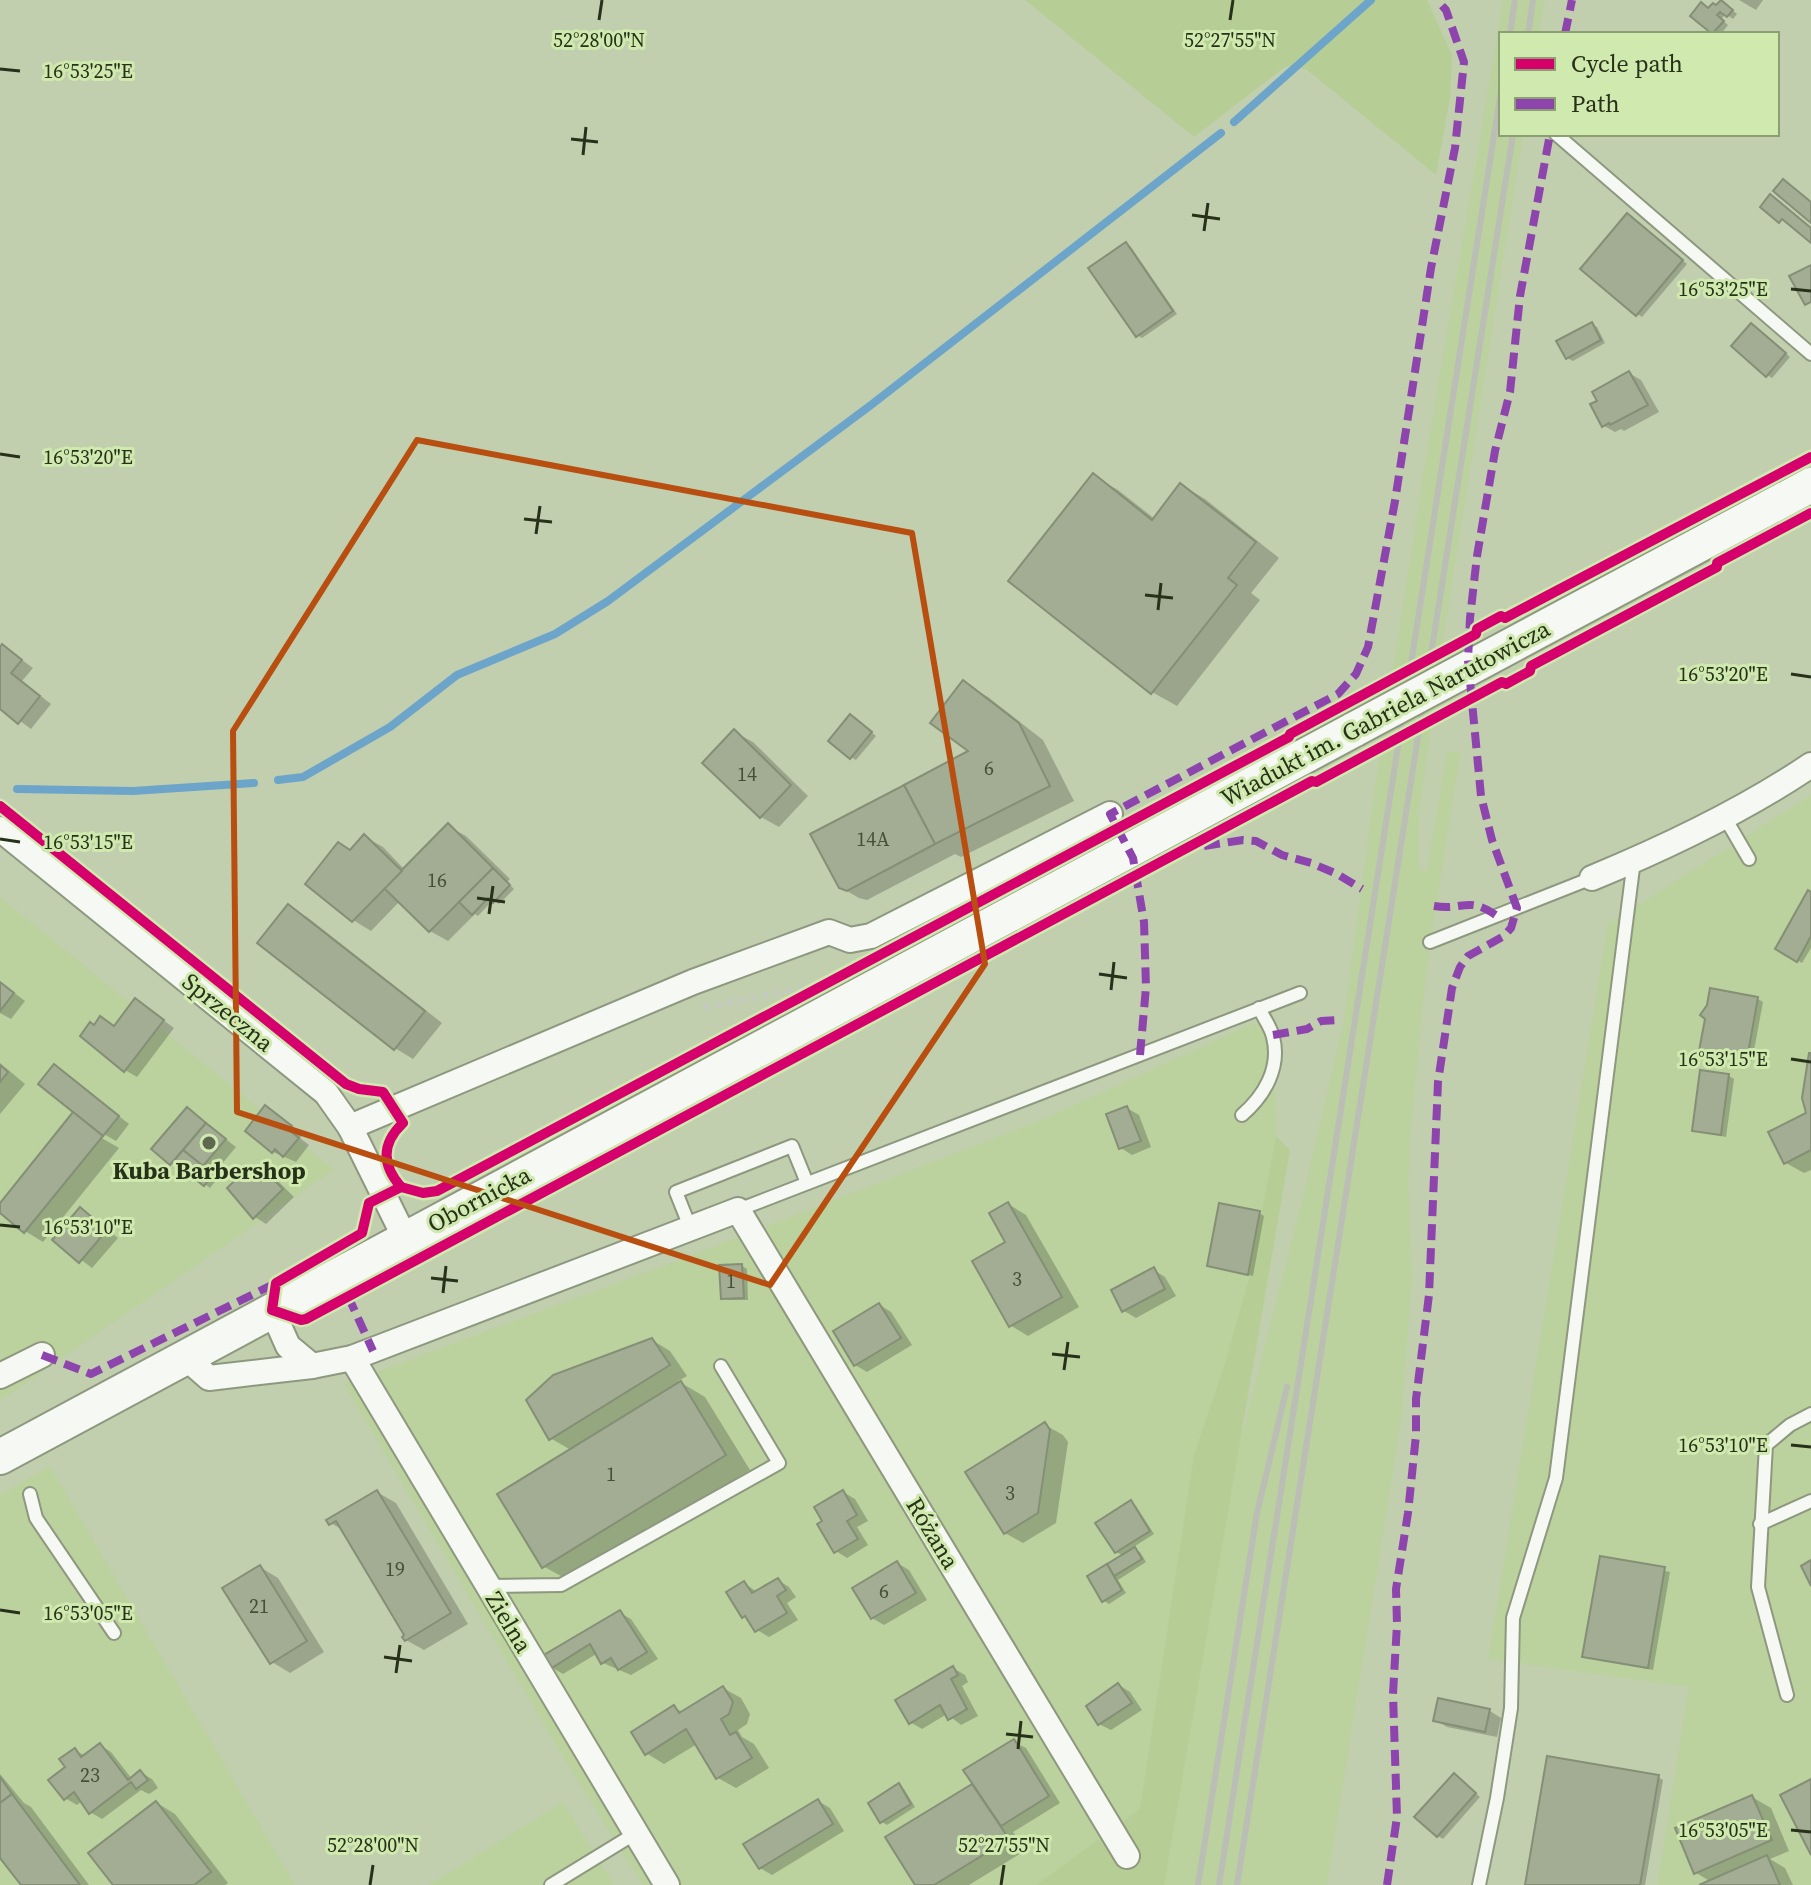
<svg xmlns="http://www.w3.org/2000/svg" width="1811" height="1885" font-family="'Source Serif 4',serif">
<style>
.built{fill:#bbd19e}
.green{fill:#b6ce95}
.shadow{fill:#0003}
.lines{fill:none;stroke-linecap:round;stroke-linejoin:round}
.stream{stroke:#6ca5c9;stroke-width:8}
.building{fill:#a3ad94;stroke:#848f76;stroke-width:2}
.service-casing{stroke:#8d987f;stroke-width:16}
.minor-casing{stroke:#8d987f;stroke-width:28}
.secondary-casing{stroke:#8d987f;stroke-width:38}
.path{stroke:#c5cac0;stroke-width:5;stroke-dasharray:6 6;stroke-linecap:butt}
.service{stroke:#f6f8f3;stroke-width:12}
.minor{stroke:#f6f8f3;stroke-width:24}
.secondary{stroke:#f6f8f3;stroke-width:34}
.rail{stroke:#babeb5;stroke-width:6}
.secondary-bridge-casing{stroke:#8d987f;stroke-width:38;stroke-linecap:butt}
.secondary-bridge{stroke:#f6f8f3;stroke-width:34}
.quiet{stroke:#8e44ad;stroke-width:8;stroke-dasharray:16 8;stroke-linecap:butt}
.cycleway-casing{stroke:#cfe9ae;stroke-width:15}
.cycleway{stroke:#d6006c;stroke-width:10}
.marked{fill:none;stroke:#b84f10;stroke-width:6;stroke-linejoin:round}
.ticks{fill:none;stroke:#27311a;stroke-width:3}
.poi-dot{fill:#5d684e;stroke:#cfe9ae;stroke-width:3}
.labels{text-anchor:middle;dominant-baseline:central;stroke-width:6;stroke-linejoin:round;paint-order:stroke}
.number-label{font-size:20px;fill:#465038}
.street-label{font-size:24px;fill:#27311a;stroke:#cfe9ae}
.poi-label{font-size:24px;font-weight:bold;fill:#27311a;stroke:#cfe9ae}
.ticks-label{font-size:20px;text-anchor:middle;fill:#27311a;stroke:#cfe9ae;stroke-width:6;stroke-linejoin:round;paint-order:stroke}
</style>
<rect width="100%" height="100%" fill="#c1cfae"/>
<!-- built -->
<g class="built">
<polygon points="1503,0 1545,0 1539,34 1501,34 1501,134 1523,134 1446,620 1419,812 1419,871 1427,871 1447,751 1460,753 1426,972 1410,1138 1408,1182 1412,1277 1401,1420 1327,1885 1163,1885 1227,1494 1302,1201 1343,1025 1377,773 1422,483"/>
<polygon points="1811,795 1811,1885 1657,1885 1689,1687 1488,1659 1608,924"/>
<polygon points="0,897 334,1170 0,1401"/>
<polygon points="1274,1014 1276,1136 1250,1275 1225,1363 1194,1455 1140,1809 1036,1885 643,1885 575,1777 344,1384 682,1259 1041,1120"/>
<polygon points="50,1466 295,1885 0,1885 0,1495"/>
<polygon points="563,1802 614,1885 429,1885"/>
</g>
<!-- green -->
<g class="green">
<polygon points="1025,0 1427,0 1452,55 1450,98 1436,175 1306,69 1286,66 1194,137"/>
<polygon points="1276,1136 1290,1150 1164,1885 1036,1885 1140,1809 1194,1455 1225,1363 1250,1275"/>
</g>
<!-- shadow -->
<g class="shadow">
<polygon points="1739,0 1763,0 1756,10"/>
<polygon points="1726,5 1737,14 1733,19 1726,14 1721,19 1728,25 1721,34 1716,34 1693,16"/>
<polygon points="1633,218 1687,264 1642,317 1637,314"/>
<polygon points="1126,244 1131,247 1177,314 1142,338 1137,335"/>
<polygon points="1592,324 1597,327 1605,343 1573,361 1567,358"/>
<polygon points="1757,328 1790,357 1772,378 1767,375"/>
<polygon points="1629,373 1641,380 1659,412 1624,431 1621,429 1615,432 1604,426"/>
<polygon points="1094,476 1118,490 1155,519 1181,485 1205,499 1279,558 1251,593 1260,600 1177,706 1152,692"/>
<polygon points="3,646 33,668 22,681 51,704 31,729 0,706 0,650"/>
<polygon points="963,683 988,697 1043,740 1074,801 961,857 955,854 867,900 859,898 840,887 971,752"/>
<polygon points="856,719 876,736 856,760 851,757"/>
<polygon points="734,732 753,742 808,796 779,827 761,817"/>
<polygon points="448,826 466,836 510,879 507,882 514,889 499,904 493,900 478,916 475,914 448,941 430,931 400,901 371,931 353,920 351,851 365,837 383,847 405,870"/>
<polygon points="1811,894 1811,948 1802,963 1777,949"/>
<polygon points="289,907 307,917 442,1023 413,1059 395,1048"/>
<polygon points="0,982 25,1001 11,1019 0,1013"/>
<polygon points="1758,999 1763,1002 1752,1061 1702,1050 1707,1018"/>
<polygon points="136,1000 174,1028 137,1077 125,1070 115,1027"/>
<polygon points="1811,1055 1811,1170 1804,1173 1786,1163 1808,1114"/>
<polygon points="0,1063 25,1084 0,1114"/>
<polygon points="55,1066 129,1124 116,1141 95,1129 93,1133 119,1148 43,1242 25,1231 0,1211 0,1206 76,1111"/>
<polygon points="1729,1076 1734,1079 1726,1137 1694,1130"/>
<polygon points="266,1107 303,1134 300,1138 309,1145 296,1162 273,1152 248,1131"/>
<polygon points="1127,1108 1139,1115 1151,1147 1132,1155 1121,1148"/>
<polygon points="187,1109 236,1147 216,1171 202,1164 201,1166 217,1179 210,1188 184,1168 171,1163"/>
<polygon points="250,1169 265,1180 268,1176 280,1183 294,1197 266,1224 255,1217"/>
<polygon points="1008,1204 1026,1215 1079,1307 1028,1336 1010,1325"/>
<polygon points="80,1210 118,1238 92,1268 55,1240"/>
<polygon points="1259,1213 1264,1216 1253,1276 1209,1265"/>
<polygon points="742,1266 747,1269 748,1300 728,1300 723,1297"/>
<polygon points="1154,1270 1165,1277 1176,1296 1136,1318 1124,1311"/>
<polygon points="880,1305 891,1312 912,1345 867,1372 855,1365"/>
<polygon points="652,1340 670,1351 687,1376 678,1381 705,1397 750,1470 568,1580 543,1566 571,1450 550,1438"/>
<polygon points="1045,1425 1063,1435 1068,1442 1056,1523 1023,1543 1005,1533"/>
<polygon points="377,1492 396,1503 468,1624 424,1650 406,1640 407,1636 344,1531 331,1523"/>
<polygon points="843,1492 855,1499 868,1521 857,1527 868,1545 847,1558 836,1551"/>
<polygon points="1131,1503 1136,1506 1154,1534 1132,1548 1140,1552 1146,1562 1118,1580 1126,1593 1109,1604 1104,1601 1089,1577 1124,1556 1116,1552"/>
<polygon points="1601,1558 1670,1572 1653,1670 1584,1656"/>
<polygon points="897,1563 909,1570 927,1600 884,1625 872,1618"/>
<polygon points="260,1567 278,1578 324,1652 290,1673 272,1662"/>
<polygon points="778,1580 789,1587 796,1597 787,1603 798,1620 769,1637 757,1630 750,1620 744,1616 744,1583 757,1592"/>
<polygon points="620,1613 631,1619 658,1659 631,1675 603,1663 598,1653 563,1674 551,1667"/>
<polygon points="953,1668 965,1675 968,1682 962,1686 978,1716 961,1725 947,1714 922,1729 910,1722"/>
<polygon points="1119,1685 1130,1692 1142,1710 1111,1730 1099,1724"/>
<polygon points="723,1688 741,1698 750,1714 747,1724 738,1730 742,1737 754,1744 769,1768 736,1788 718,1778 697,1744 664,1764 646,1753 674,1708 683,1712"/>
<polygon points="1439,1701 1490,1711 1501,1718 1497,1737 1447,1727 1435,1720"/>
<polygon points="1014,1742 1026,1748 1060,1803 1013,1832 1026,1850 969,1885 917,1885 972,1786 979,1790"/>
<polygon points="100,1745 111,1752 132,1779 140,1772 152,1779 158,1788 149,1794 141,1790 102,1819 90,1812 82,1801 77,1805 65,1798 68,1767 75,1750 85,1756"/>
<polygon points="0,1774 24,1803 31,1807 89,1885 23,1885 0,1855"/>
<polygon points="1658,1777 1663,1780 1645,1885 1527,1885"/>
<polygon points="1459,1779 1480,1797 1443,1839 1438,1836"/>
<polygon points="899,1786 904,1789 915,1807 887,1825 882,1822 870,1803"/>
<polygon points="1752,1797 1771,1808 1789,1851 1770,1859 1785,1868 1793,1885 1704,1885 1711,1882 1695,1872"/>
<polygon points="818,1801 830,1808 844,1831 772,1875 760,1868"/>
<polygon points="157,1803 175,1814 228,1883 225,1885 115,1885"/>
</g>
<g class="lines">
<!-- stream -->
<g class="stream">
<polyline points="1234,122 1371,0"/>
<polyline points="278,780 303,777 390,727 457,675 555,634 608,601 871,405 1221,133"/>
<polyline points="17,789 133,791 254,783"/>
</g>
</g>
<!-- building -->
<g class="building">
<polygon points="1721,0 1733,10 1727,17 1720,12 1717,15 1724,21 1712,34 1690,16 1701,2 1708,8 1713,3 1716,5"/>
<polygon points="1783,179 1811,202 1811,223 1773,191"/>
<polygon points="1770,194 1811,228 1811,243 1782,219 1779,223 1760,207"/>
<polygon points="1627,213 1683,260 1636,316 1580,269"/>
<polygon points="1126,242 1173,311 1136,337 1088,268"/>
<polygon points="1811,265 1811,302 1805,305 1789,276"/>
<polygon points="1592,322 1601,340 1566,359 1556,341"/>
<polygon points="1751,323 1786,353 1766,377 1731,346"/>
<polygon points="1629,371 1648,405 1610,425 1609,423 1602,427 1590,404 1597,401 1592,392"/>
<polygon points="1093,473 1152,520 1180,483 1256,542 1228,578 1237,585 1151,694 1008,581"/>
<polygon points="2,644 22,660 11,673 40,696 18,724 0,709 0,647"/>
<polygon points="963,680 1019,723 1050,786 935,844 904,785 968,751 930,723"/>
<polygon points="850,714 872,732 850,759 828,741"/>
<polygon points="734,729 791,785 760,818 702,763"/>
<polygon points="904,785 935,844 847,891 839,888 810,834"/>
<polygon points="448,823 493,868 429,932 384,888"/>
<polygon points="364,834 402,871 352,922 305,884 338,842 350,850"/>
<polygon points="493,868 510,885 493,903 488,898 472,915 459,902"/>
<polygon points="1808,890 1811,892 1811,936 1797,962 1775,949"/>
<polygon points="288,904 425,1011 394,1050 257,943"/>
<polygon points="0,982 14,993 0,1011"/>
<polygon points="1710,988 1758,997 1747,1059 1699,1051 1705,1019 1700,1015 1707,1005"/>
<polygon points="135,998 164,1020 124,1072 80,1036 90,1022 94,1025 100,1016 114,1026"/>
<polygon points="1809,1053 1811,1053 1811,1150 1784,1164 1768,1132 1806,1113 1802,1098"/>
<polygon points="54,1064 119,1116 103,1136 38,1084"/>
<polygon points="0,1065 8,1072 0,1082"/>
<polygon points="1700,1070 1729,1074 1721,1135 1692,1131"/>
<polygon points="265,1105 292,1126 289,1130 299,1138 283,1157 275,1149 272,1153 245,1131"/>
<polygon points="1127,1106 1141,1141 1119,1149 1106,1114"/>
<polygon points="187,1107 206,1123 170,1165 151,1149"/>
<polygon points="73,1112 103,1136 24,1233 0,1213 0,1203"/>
<polygon points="206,1123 226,1139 203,1166 183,1150"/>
<polygon points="183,1150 213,1174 204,1186 173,1162"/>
<polygon points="250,1166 261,1181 268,1174 283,1189 253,1219 227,1188"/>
<polygon points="1008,1202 1062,1297 1009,1327 972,1261 1005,1242 989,1213"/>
<polygon points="1219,1203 1260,1211 1248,1275 1207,1266"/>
<polygon points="80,1207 107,1230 79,1263 52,1240"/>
<polygon points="742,1264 744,1298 721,1299 719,1265"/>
<polygon points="1154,1267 1165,1289 1122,1312 1111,1290"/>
<polygon points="879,1303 901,1338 854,1366 833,1331"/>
<polygon points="652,1338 670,1365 549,1440 526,1400 553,1375"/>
<polygon points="681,1381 726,1455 542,1568 497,1494"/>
<polygon points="1045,1422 1050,1430 1038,1513 1004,1534 965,1472"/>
<polygon points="377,1490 451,1613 405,1641 402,1637 404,1635 336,1521 329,1525 326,1520"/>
<polygon points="843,1490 857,1515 847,1521 858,1539 834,1553 817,1524 822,1521 814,1507"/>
<polygon points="1131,1500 1150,1531 1115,1553 1095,1523"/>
<polygon points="1135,1547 1142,1559 1114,1576 1107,1564"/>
<polygon points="1600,1556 1665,1567 1648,1668 1582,1657"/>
<polygon points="1811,1560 1811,1586 1801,1566"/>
<polygon points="897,1561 916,1593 871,1619 852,1588"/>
<polygon points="1107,1564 1122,1590 1102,1602 1087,1576"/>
<polygon points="260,1565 307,1641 270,1664 222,1588"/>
<polygon points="778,1578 786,1590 777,1596 787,1613 755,1632 745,1616 742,1618 726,1592 744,1581 752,1593"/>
<polygon points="620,1610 647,1652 618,1670 611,1658 601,1664 590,1644 550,1669 542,1656"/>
<polygon points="953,1666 958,1675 951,1679 967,1709 948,1720 940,1705 909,1724 895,1700"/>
<polygon points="1118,1683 1132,1703 1098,1725 1086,1706"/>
<polygon points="723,1686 733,1702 729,1714 721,1719 730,1735 736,1732 752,1758 716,1779 686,1729 645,1755 631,1732 674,1705 679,1713"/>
<polygon points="1438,1698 1490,1709 1485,1732 1433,1721"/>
<polygon points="1014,1739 1049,1796 1001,1826 963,1770"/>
<polygon points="100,1743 128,1780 140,1770 148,1780 136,1789 131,1782 89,1814 74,1792 64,1800 48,1780 65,1767 59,1759 75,1748 81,1757"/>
<polygon points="1547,1756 1659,1775 1640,1885 1525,1885"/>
<polygon points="1454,1773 1476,1793 1437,1837 1414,1817"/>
<polygon points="0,1777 12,1794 0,1803"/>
<polygon points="1811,1779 1811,1855 1780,1795"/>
<polygon points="899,1783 911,1804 880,1823 868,1803"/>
<polygon points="972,1784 1009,1839 934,1885 915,1885 885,1837"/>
<polygon points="12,1794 80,1885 21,1885 0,1858 0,1803"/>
<polygon points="1752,1795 1772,1840 1694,1874 1675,1828"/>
<polygon points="818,1799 833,1824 759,1869 743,1844"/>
<polygon points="156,1801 211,1872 194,1885 113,1885 88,1853"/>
<polygon points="1767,1855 1780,1885 1699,1885"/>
</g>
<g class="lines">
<defs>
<g id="service">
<polyline points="1556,134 1811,354"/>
<polyline points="1724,816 1749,859"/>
<polyline points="1430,942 1592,878"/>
<path d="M 1242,1115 C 1264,1096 1281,1068 1273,1037 C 1271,1027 1263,1017 1259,1008"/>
<polyline points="738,1210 1300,993"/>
<polyline points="690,1227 676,1192 792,1146 807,1183"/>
<polyline points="30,1494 36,1518 114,1633"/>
<polyline points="1760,1524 1811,1501"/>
<polyline points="488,1586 561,1585 779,1463 721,1366"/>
<polyline points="1787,1695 1758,1587 1766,1445 1790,1425 1811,1414"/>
<polyline points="551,1885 636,1833"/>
<polyline points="1479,1885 1497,1798 1511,1708 1513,1618 1556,1478 1634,860"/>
</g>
<g id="minor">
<polyline points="0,829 326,1093 350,1127 405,1238"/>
<path d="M 1592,878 C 1667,847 1743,811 1811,765"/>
<polyline points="350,1127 693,982 829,932 850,940 871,936 1110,814"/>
<polyline points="272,1310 288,1346 312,1366"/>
<polyline points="185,1357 209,1378 312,1366 352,1358 738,1210 1127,1856"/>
<polyline points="352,1358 667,1885"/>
<polyline points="0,1376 42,1355"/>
</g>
<polyline id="secondary" points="0,1457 1355,729"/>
</defs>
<!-- service casing -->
<use href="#service" class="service-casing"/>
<!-- minor casing -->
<use href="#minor" class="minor-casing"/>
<!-- secondary casing -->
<use href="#secondary" class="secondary-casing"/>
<!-- path -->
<polyline class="path" points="705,1004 707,1007 807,987"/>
<!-- service -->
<use href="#service" class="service"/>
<!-- minor -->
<use href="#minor" class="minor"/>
<!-- secondary -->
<use href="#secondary" class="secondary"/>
<!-- rail -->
<g class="rail">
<polyline points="1510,34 1515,0"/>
<polyline points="1528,34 1533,0"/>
<polyline points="1198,1885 1257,1513 1287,1387"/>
<polyline points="1219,1885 1501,91"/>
<polyline points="1237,1885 1513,134"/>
</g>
<defs>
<polyline id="secondary-bridge" points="1355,729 1811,485"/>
</defs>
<!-- secondary-bridge casing -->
<use href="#secondary-bridge" class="secondary-bridge-casing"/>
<!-- secondary-bridge -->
<use href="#secondary-bridge" class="secondary-bridge"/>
<!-- quiet -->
<g class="quiet">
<polyline points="1565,34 1572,0"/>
<polyline points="1204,846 1243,840 1256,841 1282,855 1311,863 1337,874 1362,889"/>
<path d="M 1434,906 C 1465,911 1467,895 1497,916"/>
<polyline points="1273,1035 1307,1029 1321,1021 1341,1020"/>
<polyline points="1140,1055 1146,987 1144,922 1133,858 1110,814 1338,694 1356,674 1368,647 1395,501 1431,268 1455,148 1464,62 1446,10 1437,0"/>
<polyline points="348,1296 373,1351"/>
<polyline points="42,1355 91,1374 276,1283"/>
<polyline points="1387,1885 1397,1817 1393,1694 1397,1624 1396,1589 1408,1513 1416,1435 1416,1399 1429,1295 1438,1082 1452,988 1460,967 1468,956 1504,936 1511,928 1517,908 1492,840 1481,796 1468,660 1470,618 1477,556 1495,451 1510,392 1520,296 1550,134"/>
</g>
<defs>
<g id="cycleway">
<polyline points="1811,457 1505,618 1501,616 1477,629 1476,634 1290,734 1289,737 437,1191 423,1193 401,1187 369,1203 362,1233 276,1283 272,1310 301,1320 306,1319 1312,781 1316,782 1502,682 1506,684 1530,671 1531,666 1717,567 1717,563 1811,513"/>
<path d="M 0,806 L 346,1084 L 359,1089 L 383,1092 L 403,1123 C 381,1144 382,1165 401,1187"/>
</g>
</defs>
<!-- cycleway casing -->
<use href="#cycleway" class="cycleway-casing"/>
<!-- cycleway -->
<use href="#cycleway" class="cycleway"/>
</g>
<!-- marked area -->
<path class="marked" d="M 417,440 L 912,533 L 985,964 L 770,1285 L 237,1112 L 233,731 Z"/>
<!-- ticks -->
<path class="ticks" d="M 599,20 L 602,0M 1230,20 L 1233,0M 0,69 L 20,71M 571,139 L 598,142M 583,155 L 586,127M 1192,215 L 1220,219M 1204,231 L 1208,203M 1791,289 L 1811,291M 0,454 L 20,457M 524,519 L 552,522M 536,534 L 540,506M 1145,595 L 1173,598M 1158,610 L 1161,583M 1791,674 L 1811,677M 0,839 L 20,842M 477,898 L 505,902M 489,914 L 493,886M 1099,974 L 1127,978M 1111,990 L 1114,962M 1791,1059 L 1811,1062M 0,1225 L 20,1227M 431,1278 L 458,1281M 443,1293 L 446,1266M 1052,1354 L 1080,1357M 1064,1370 L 1068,1342M 1791,1445 L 1811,1447M 0,1610 L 20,1613M 384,1657 L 412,1661M 396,1673 L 400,1645M 1006,1734 L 1033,1737M 1018,1749 L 1021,1721M 1791,1830 L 1811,1832M 370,1885 L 373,1865M 1001,1885 L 1004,1865"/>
<!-- markers -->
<circle class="poi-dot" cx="209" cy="1143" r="8"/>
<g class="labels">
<!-- number labels -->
<g class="number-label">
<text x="989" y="768">6</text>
<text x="747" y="774">14</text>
<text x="873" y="839">14A</text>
<text x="437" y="880">16</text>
<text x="1017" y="1279">3</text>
<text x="731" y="1281">1</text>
<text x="611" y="1474">1</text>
<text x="1010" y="1493">3</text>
<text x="395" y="1569">19</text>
<text x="884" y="1591">6</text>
<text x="259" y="1606">21</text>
<text x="90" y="1775">23</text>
</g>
<!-- street labels -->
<g class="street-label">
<text transform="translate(1385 713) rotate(-28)">Wiadukt im. Gabriela Narutowicza</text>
<text transform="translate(228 1012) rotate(39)">Sprzeczna</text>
<text transform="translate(479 1199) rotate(-28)">Obornicka</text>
<text transform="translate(933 1533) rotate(59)">Różana</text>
<text transform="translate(509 1622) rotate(59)">Zielna</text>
</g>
<!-- poi labels -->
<g class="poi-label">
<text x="209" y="1170">Kuba Barbershop</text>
</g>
</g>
<g class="ticks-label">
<text x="599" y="47">52°28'00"N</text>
<text x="1230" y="47">52°27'55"N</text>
<text x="88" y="78">16°53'25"E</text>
<text x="1723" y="296">16°53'25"E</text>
<text x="88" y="464">16°53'20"E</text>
<text x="1723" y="681">16°53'20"E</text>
<text x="88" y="849">16°53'15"E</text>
<text x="1723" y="1066">16°53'15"E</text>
<text x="88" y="1234">16°53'10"E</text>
<text x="1723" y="1452">16°53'10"E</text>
<text x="88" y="1620">16°53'05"E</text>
<text x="1723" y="1837">16°53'05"E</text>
<text x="373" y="1852">52°28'00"N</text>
<text x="1004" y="1852">52°27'55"N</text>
</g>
<!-- legend -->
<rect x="1499" y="32" width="280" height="104" fill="#cfe9ae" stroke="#8c9f73" stroke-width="2"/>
<rect x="1515" y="58" width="40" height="12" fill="#d6006c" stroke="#8c9f73" stroke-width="2"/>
<text x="1571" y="72" font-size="24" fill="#27311a">Cycle path</text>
<rect x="1515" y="98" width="40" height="12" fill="#8e44ad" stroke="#8c9f73" stroke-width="2"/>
<text x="1571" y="112" font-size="24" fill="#27311a">Path</text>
</svg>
